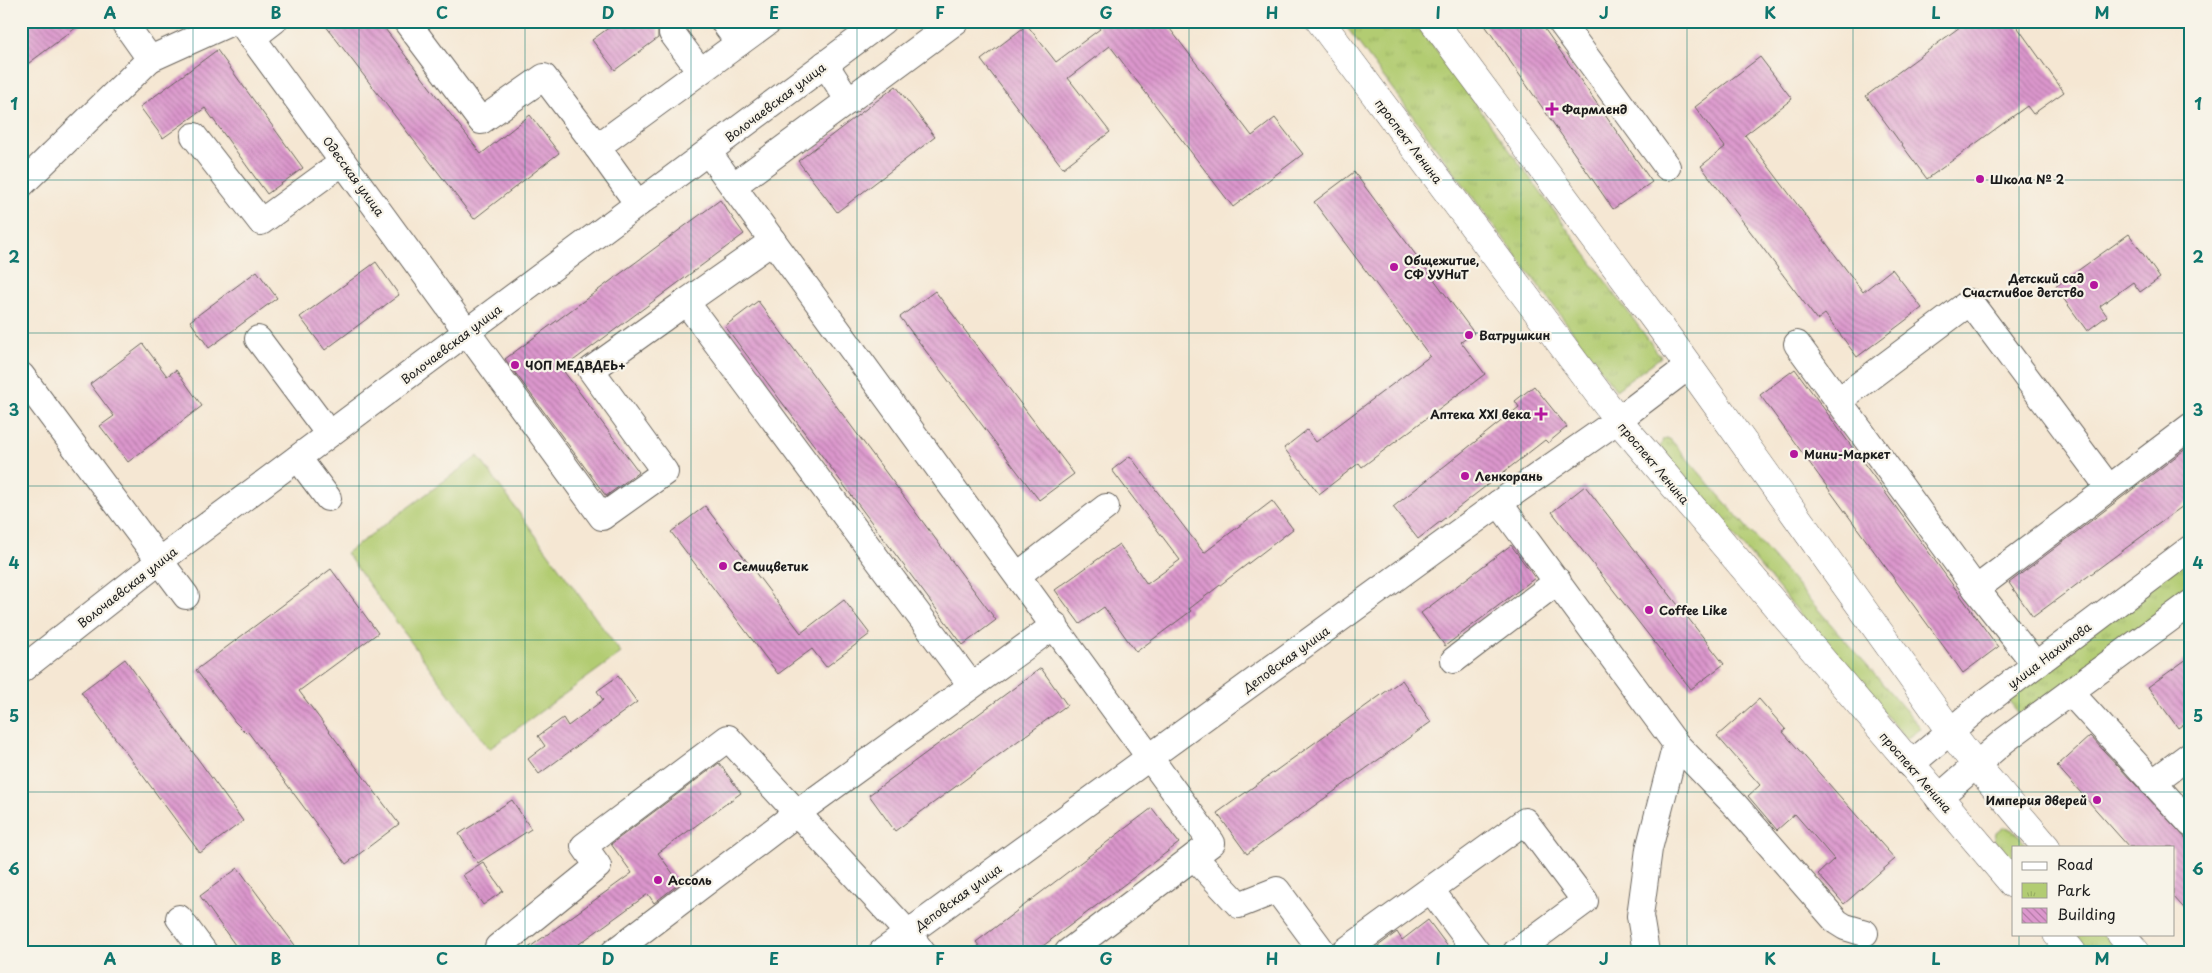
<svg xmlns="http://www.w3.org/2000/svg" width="2212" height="973" font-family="'Playpen Sans',sans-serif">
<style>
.park{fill:url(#park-tufts);stroke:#677447}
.pitch{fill:#b2cc72;stroke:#677447}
.building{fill:url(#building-back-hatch)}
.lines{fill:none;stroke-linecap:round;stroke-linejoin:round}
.minor-casing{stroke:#68635c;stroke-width:28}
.major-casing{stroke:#68635c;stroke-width:29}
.minor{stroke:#fff;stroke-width:26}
.major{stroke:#fff;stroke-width:28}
.grid{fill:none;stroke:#0f766e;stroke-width:1;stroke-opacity:0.55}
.poi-dot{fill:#b5179e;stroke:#f7f3e8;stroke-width:2}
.labels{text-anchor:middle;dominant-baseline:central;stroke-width:4.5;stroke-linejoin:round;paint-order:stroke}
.street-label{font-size:12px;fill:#1c1c1c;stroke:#f7f3e8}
.poi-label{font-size:12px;font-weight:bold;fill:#1c1c1c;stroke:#f7f3e8;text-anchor:start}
.neatline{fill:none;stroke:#0f766e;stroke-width:2}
.grid-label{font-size:16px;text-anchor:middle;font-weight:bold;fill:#0f766e}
</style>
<defs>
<pattern id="park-tufts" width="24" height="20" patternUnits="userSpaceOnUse" patternTransform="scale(1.25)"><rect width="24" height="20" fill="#b2cc72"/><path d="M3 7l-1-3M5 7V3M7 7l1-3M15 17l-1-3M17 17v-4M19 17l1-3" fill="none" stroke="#98af62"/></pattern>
<pattern id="building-back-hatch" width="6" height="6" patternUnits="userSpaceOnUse" patternTransform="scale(1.25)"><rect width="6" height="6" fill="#dc97cd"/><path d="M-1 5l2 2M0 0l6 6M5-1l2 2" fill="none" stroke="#b27aa6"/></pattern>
</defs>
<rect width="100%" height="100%" fill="#f7f3e8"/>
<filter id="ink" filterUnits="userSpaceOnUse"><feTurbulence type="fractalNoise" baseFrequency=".02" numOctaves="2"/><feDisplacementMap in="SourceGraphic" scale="10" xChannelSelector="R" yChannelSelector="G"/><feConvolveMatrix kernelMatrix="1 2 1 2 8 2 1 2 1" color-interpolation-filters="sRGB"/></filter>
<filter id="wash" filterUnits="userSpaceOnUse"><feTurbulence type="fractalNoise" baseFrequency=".0096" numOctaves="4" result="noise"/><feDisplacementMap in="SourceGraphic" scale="20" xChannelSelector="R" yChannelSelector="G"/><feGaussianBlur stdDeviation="1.12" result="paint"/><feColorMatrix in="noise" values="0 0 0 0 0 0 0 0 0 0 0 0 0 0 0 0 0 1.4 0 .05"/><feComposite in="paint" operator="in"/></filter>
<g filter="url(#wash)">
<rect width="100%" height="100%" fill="#f5e7d3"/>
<!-- park -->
<g class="park">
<polygon points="1342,21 1415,21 1661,357 1616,390"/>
<polygon points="1667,438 1671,440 1921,728 1906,739 1660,448 1663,439"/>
<polygon points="2191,550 2191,605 2029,726 2000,690"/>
<polygon points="2004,827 2013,829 2028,847 2013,847 2013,862 1995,840 1996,833"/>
<polygon points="2076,934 2103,934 2119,952 2092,952"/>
</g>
<!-- pitch -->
<polygon class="pitch" points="478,456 621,653 489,749 346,553"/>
<g id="blocks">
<!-- building -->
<g class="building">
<polygon points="21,21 85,21 21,69"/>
<polygon points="322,21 379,21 481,154 530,115 559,153 474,219"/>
<polygon points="618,21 663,21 658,27 658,38 615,70 592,40"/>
<polygon points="1094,21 1164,21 1252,136 1275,118 1303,154 1233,207 1110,46 1068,78 1110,132 1063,168 981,60 1027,25 1056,62 1100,29"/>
<polygon points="1482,21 1539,21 1652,182 1613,209"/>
<polygon points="1968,21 2013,21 2064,92 2033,114 2027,106 1927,179 1866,96"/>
<polygon points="217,50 303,168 267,194 205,108 163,138 140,107"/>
<polygon points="1760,57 1792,99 1745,135 1863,292 1892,269 1922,308 1857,357 1825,314 1817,320 1701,166 1725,147 1695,107"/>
<polygon points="896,86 935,137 837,212 798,161"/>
<polygon points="1354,172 1474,333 1461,342 1485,374 1362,467 1359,463 1319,494 1284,448 1307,430 1316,442 1430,356 1314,202"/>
<polygon points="720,200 744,234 562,369 639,472 606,496 505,359"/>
<polygon points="2129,234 2160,278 2140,292 2133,282 2100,306 2107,316 2087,331 2055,287"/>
<polygon points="376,262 399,295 325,350 300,317"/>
<polygon points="257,271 277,298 209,348 190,321"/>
<polygon points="935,291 1074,474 1039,500 900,317"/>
<polygon points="758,301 996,620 963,645 725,326"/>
<polygon points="143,344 167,376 176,370 202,406 128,462 100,426 114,416 90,384"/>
<polygon points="1795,369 1998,647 1963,673 1760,395"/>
<polygon points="1534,386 1567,427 1548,443 1545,440 1418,539 1393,507 1519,407 1515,401"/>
<polygon points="2191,445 2191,500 2033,617 2009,583"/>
<polygon points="1130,456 1204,553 1272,501 1293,529 1189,609 1191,611 1136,652 1104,607 1080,624 1055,590 1119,544 1147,584 1180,560 1112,470"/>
<polygon points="1585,486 1724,664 1691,689 1552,512"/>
<polygon points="705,506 801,633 844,600 870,634 826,667 812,649 778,674 671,532"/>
<polygon points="1511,545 1535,578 1445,646 1421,613"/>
<polygon points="331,569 378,633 299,691 399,824 346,864 248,732 246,733 235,722 196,670"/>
<polygon points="2191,656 2191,719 2178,728 2148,687"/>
<polygon points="125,659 243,821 200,853 81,692"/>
<polygon points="1041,668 1067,705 895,831 869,795"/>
<polygon points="618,676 637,702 539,774 528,759 545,746 538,736 563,718 568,726 603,700 597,691"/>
<polygon points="1402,680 1431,722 1247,854 1217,813"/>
<polygon points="1759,699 1786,730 1783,732 1895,859 1844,904 1818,874 1834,859 1795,814 1777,830 1748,796 1760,785 1717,736"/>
<polygon points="2090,736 2191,844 2191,916 2173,896 2173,847 2129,847 2057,766"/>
<polygon points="719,763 741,793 658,853 680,883 654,903 648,894 568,952 523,952 632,873 611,844"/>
<polygon points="512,800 531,829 478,863 459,834"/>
<polygon points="1152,808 1179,843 1035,952 984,952 976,942"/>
<polygon points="483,862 503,891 483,905 463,875"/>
<polygon points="238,868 300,952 240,952 200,896"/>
<polygon points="1428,920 1452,952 1370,952 1397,932 1402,940"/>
</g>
</g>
</g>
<g filter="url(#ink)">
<use href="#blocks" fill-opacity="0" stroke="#68635c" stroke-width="1"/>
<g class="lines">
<defs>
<g id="minor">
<polyline points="123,21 150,59 234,21"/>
<polyline points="240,21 602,517 665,472 591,370 686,302"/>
<polyline points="406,21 481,121 544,77 597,147 769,21"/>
<polyline points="723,21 739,43"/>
<polyline points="1560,21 1667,167"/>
<polyline points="672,33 700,71"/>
<polyline points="252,38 274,21"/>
<polyline points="825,64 849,101"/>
<polyline points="194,136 261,222 343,162"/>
<polyline points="597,147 638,204"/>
<polyline points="708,152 1212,843 1068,952"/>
<polyline points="21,185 150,59"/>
<polyline points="733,186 956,21"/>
<polyline points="773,241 686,302 971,685"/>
<polyline points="258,339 329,434"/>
<polyline points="1797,344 1976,589 2035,664"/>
<polyline points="21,375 186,596"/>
<polyline points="1838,401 1970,302 2109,488"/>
<polyline points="298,458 328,498"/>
<polyline points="1499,503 1676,744 1735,805 1837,922 1845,927 1865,933"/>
<polyline points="1018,575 1106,507"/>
<polyline points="1976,589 2191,426"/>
<polyline points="1454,660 1558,581"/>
<polyline points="21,670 161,560 883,21"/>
<polyline points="2070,692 2191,824"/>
<polyline points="1910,765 1978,708 2191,548"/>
<polyline points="2152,783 2191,754"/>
<polyline points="1938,798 2005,740 2191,603"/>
<polyline points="1194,857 1239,905 1277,890 1323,952"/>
<polyline points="1431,890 1477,952"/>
<polyline points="179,918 204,952"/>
<polyline points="502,952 498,947 598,866 584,846 728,738 908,933 922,952"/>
<polyline points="614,952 797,813 1055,625"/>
<polyline points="882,952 1499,503 1618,420 1689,366"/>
<polyline points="1344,952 1525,821 1585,901 1516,952"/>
<polyline points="1646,952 1640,916 1649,849 1676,744"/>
</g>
<g id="major">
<polyline points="1320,21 1618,420 2013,884"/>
<polyline points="1433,21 1673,344 1950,731 1976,765 2046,847"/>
<polyline points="2057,934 2072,952"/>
<polyline points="2121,934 2136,952"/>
</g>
</defs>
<!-- minor casing -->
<use href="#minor" class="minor-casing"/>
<!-- major casing -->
<use href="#major" class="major-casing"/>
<!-- minor -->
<use href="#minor" class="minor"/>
<!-- major -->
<use href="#major" class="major"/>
</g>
</g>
<!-- grid -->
<path class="grid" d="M 193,21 L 193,952M 359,21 L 359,952M 525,21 L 525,952M 691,21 L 691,952M 857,21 L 857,952M 1023,21 L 1023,952M 1189,21 L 1189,952M 1355,21 L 1355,952M 1521,21 L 1521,952M 1687,21 L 1687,952M 1853,21 L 1853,952M 2019,21 L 2019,847M 21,180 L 2191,180M 21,333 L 2191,333M 21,486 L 2191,486M 21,640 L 2191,640M 21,792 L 2191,792M 2019,934 L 2019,952"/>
<!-- markers -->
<g class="poi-dot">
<path d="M1549.5 101.5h5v5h5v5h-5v5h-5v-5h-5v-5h5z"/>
<circle cx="1980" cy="179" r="5"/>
<circle cx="1394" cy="267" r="5"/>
<circle cx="2094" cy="285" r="5"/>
<circle cx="1469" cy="335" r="5"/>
<circle cx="515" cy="365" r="5"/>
<path d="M1538.5 406.5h5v5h5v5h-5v5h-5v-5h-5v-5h5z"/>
<circle cx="1794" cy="454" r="5"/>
<circle cx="1465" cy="476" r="5"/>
<circle cx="723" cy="566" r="5"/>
<circle cx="1649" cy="610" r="5"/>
<circle cx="2097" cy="800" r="5"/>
<circle cx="658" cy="880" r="5"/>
</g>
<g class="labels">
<!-- street labels -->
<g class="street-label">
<text transform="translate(775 102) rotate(-37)">Волочаевская улица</text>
<text transform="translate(1409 141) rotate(53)">проспект Ленина</text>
<text transform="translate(354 176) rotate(54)">Одесская улица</text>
<text transform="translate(451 344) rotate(-37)">Волочаевская улица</text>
<text transform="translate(1654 463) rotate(50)">проспект Ленина</text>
<text transform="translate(127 587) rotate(-38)">Волочаевская улица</text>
<text transform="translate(2049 655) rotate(-37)">улица Нахимова</text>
<text transform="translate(1286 659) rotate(-36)">Деповская улица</text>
<text transform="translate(1916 772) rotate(49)">проспект Ленина</text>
<text transform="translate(958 897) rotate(-36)">Деповская улица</text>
</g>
<!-- poi labels -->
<g class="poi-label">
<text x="1562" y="109">Фармленд</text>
<text x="1990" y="179">Школа № 2</text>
<text x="1404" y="260">Общежитие,<tspan x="1404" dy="14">СФ УУНиТ</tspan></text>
<text x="2084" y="278" text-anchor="end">Детский сад<tspan x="2084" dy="14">Счастливое детство</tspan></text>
<text x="1479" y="335">Ватрушкин</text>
<text x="525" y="365">ЧОП МЕДВДЕЬ+</text>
<text x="1531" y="414" text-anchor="end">Аптека ХХI века</text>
<text x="1804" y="454">Мини-Маркет</text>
<text x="1475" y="476">Ленкорань</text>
<text x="733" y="566">Семицветик</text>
<text x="1659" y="610">Coffee Like</text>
<text x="2087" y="800" text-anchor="end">Империя дверей</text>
<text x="668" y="880">Ассоль</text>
</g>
</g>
<!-- margin -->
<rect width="2212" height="973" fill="none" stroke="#f7f3e8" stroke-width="55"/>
<!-- legend -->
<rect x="2012" y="846" width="162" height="90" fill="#f7f3e8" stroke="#9f9d96"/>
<rect x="2022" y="862" width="25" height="8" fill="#ffffff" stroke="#9f9d96"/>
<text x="2057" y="870" font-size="15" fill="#1c1c1c">Road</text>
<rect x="2022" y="883" width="25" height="15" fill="url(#park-tufts)" stroke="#9f9d96"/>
<text x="2057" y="896" font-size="15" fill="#1c1c1c">Park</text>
<rect x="2022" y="908" width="25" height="15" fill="url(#building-back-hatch)" stroke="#9f9d96"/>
<text x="2057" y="920" font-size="15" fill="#1c1c1c">Building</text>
<rect x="28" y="28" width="2156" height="918" class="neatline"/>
<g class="grid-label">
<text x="110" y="19">A</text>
<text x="276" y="19">B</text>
<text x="442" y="19">C</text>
<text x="608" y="19">D</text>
<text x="774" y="19">E</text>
<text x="940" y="19">F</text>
<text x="1106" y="19">G</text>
<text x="1272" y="19">H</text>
<text x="1438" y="19">I</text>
<text x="1604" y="19">J</text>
<text x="1770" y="19">K</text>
<text x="1936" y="19">L</text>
<text x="2102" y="19">M</text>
<text x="14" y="110">1</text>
<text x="2198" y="110">1</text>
<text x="14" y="263">2</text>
<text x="2198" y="263">2</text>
<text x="14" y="416">3</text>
<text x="2198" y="416">3</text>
<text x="14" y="569">4</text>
<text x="2198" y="569">4</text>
<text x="14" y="722">5</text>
<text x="2198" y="722">5</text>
<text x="14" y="875">6</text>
<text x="2198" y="875">6</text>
<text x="110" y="965">A</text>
<text x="276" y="965">B</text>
<text x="442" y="965">C</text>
<text x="608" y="965">D</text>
<text x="774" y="965">E</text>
<text x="940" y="965">F</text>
<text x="1106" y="965">G</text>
<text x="1272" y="965">H</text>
<text x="1438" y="965">I</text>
<text x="1604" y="965">J</text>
<text x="1770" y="965">K</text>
<text x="1936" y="965">L</text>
<text x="2102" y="965">M</text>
</g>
</svg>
